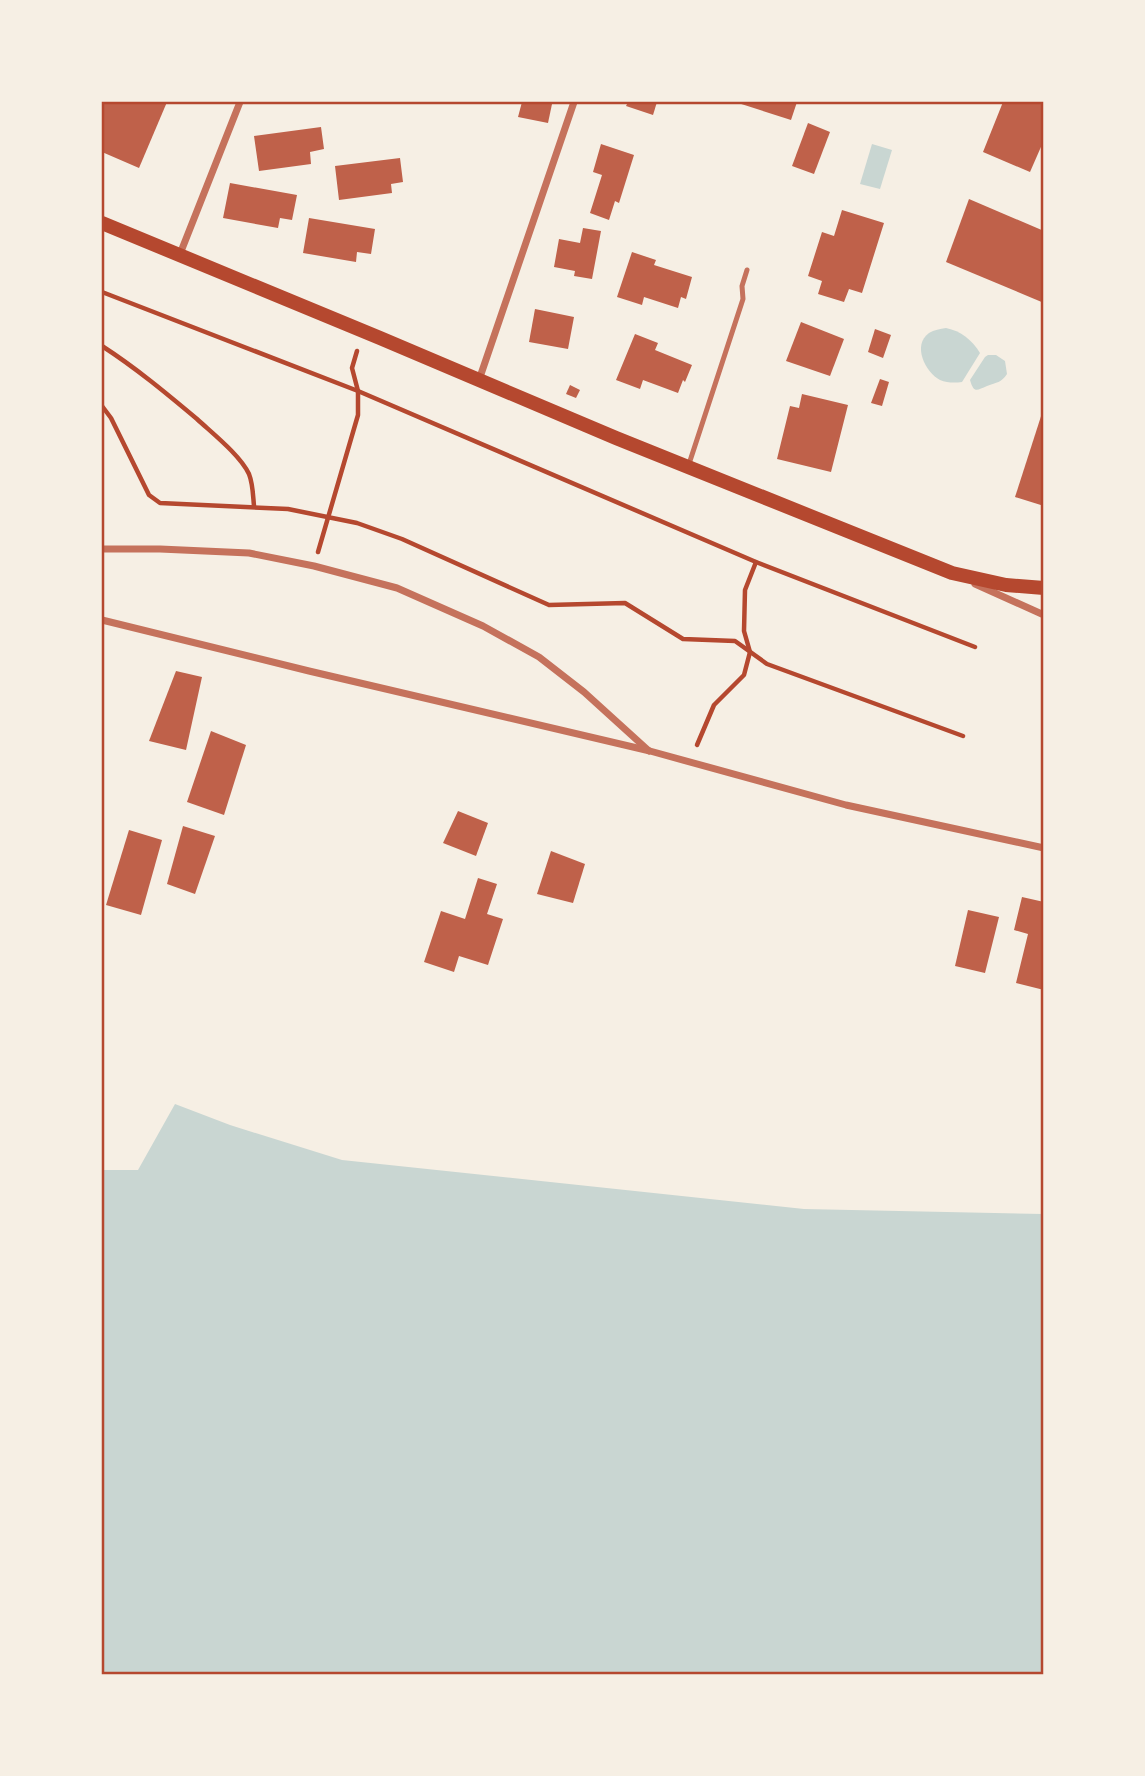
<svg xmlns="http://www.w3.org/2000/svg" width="1145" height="1776" font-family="Quicksand,sans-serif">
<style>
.water{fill:#c9d6d2}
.building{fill:#bf614a}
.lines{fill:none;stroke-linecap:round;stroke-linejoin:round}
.path{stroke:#b5482f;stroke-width:4.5}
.service{stroke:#c5725c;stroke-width:5}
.minor{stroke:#c5725c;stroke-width:7}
.secondary{stroke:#b5482f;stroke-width:14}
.neatline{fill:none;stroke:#b5482f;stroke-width:2.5}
</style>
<rect width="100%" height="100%" fill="#f6efe4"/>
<!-- water -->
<g class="water">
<polygon points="872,144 892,150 880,189 860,184"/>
<path d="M 946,328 C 961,331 972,340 980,353 L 962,382 C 955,383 947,383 940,380 C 925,372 912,345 929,333 C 934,330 940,329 946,328 Z"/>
<path d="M 988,355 L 996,355 L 1005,361 L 1007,374 C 1001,383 997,382 987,386 C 977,390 974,394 970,380 L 985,357 Z"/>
<polygon points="175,1104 230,1125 342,1160 804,1209 1043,1214 1043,1674 102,1674 102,1170 138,1170"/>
</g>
<!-- building -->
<g class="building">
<polygon points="102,102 167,102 139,168 102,152"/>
<polygon points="522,102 540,102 552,104 548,123 518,117"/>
<polygon points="628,102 657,102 653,115 626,106"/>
<polygon points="735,102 797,102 791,120"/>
<polygon points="1003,102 1044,102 1044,140 1030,172 983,152"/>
<polygon points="808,123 830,132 814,174 792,166"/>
<polygon points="321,127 324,149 310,152 311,164 259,171 254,136"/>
<polygon points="601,144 634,155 619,203 615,201 609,220 590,213 602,175 593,172"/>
<polygon points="400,158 403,182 391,184 392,193 339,200 335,166"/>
<polygon points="230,183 297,195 292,220 280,218 278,228 223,218"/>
<polygon points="969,199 1044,231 1044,303 946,262"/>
<polygon points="842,210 884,223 862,293 849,289 844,302 818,294 822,281 808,276 822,232 834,236"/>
<polygon points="309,218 375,229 371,254 357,252 356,262 303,253"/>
<polygon points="583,228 601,231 592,279 574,276 575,271 554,267 559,239 580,243"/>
<polygon points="632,252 656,260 654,265 692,277 686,299 681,297 678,308 644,297 642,305 617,297"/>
<polygon points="535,309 574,317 568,349 529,342"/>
<polygon points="801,322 844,339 830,376 786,361"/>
<polygon points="875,329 891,335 883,358 868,352"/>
<polygon points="635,334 658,343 655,350 692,365 685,382 683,380 678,393 643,380 640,389 616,380"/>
<polygon points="880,379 889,382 882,406 871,403"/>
<polygon points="570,385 580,390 576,398 566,394"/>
<polygon points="802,394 848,405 831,472 777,459 790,406 799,408"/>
<polygon points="1043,410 1044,410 1044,506 1015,497"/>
<polygon points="176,671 202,677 186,750 149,741"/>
<polygon points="211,731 246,745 224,815 187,802"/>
<polygon points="458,811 488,823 476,856 443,843"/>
<polygon points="183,826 215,836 195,894 167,884"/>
<polygon points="129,830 162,840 141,915 106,905"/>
<polygon points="551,851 585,864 573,903 537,894"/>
<polygon points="478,878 497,884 487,914 503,919 488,965 459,956 454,972 424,962 441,911 465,919"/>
<polygon points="1022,897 1044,902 1044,990 1016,983 1028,934 1014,930"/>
<polygon points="968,910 999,917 985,973 955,966"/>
</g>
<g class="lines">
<!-- path -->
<g class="path">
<polyline points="102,292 358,391 756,562 975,647"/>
<path d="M 102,346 C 136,368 166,393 197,419 C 212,433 240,455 249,474 C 253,484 253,496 254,506"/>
<polyline points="102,406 111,418 149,495 160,503 288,509 357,523 402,539 549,605 625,603 683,639 735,641 767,664 963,736"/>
<polyline points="318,552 358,415 358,391 352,368 357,351"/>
<polyline points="697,745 714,705 744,675 750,652 744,631 745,590 756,562"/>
</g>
<!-- service -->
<polyline class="service" points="688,467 743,299 742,286 747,270"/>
<!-- minor -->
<g class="minor">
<polyline points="180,254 240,102"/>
<polyline points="479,380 574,102"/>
<polyline points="102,549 160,549 249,553 314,566 397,588 483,626 539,657 584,692 649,751"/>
<polyline points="975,584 1044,615"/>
<polyline points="102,620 309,671 650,751 846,805 1044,848"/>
</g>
<!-- secondary -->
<polyline class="secondary" points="102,223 380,338 616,438 952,573 1006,585 1044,588"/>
</g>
<!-- border -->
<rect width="1145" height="1776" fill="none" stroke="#f6efe4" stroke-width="206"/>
<rect x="103" y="103" width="939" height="1570" class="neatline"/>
</svg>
